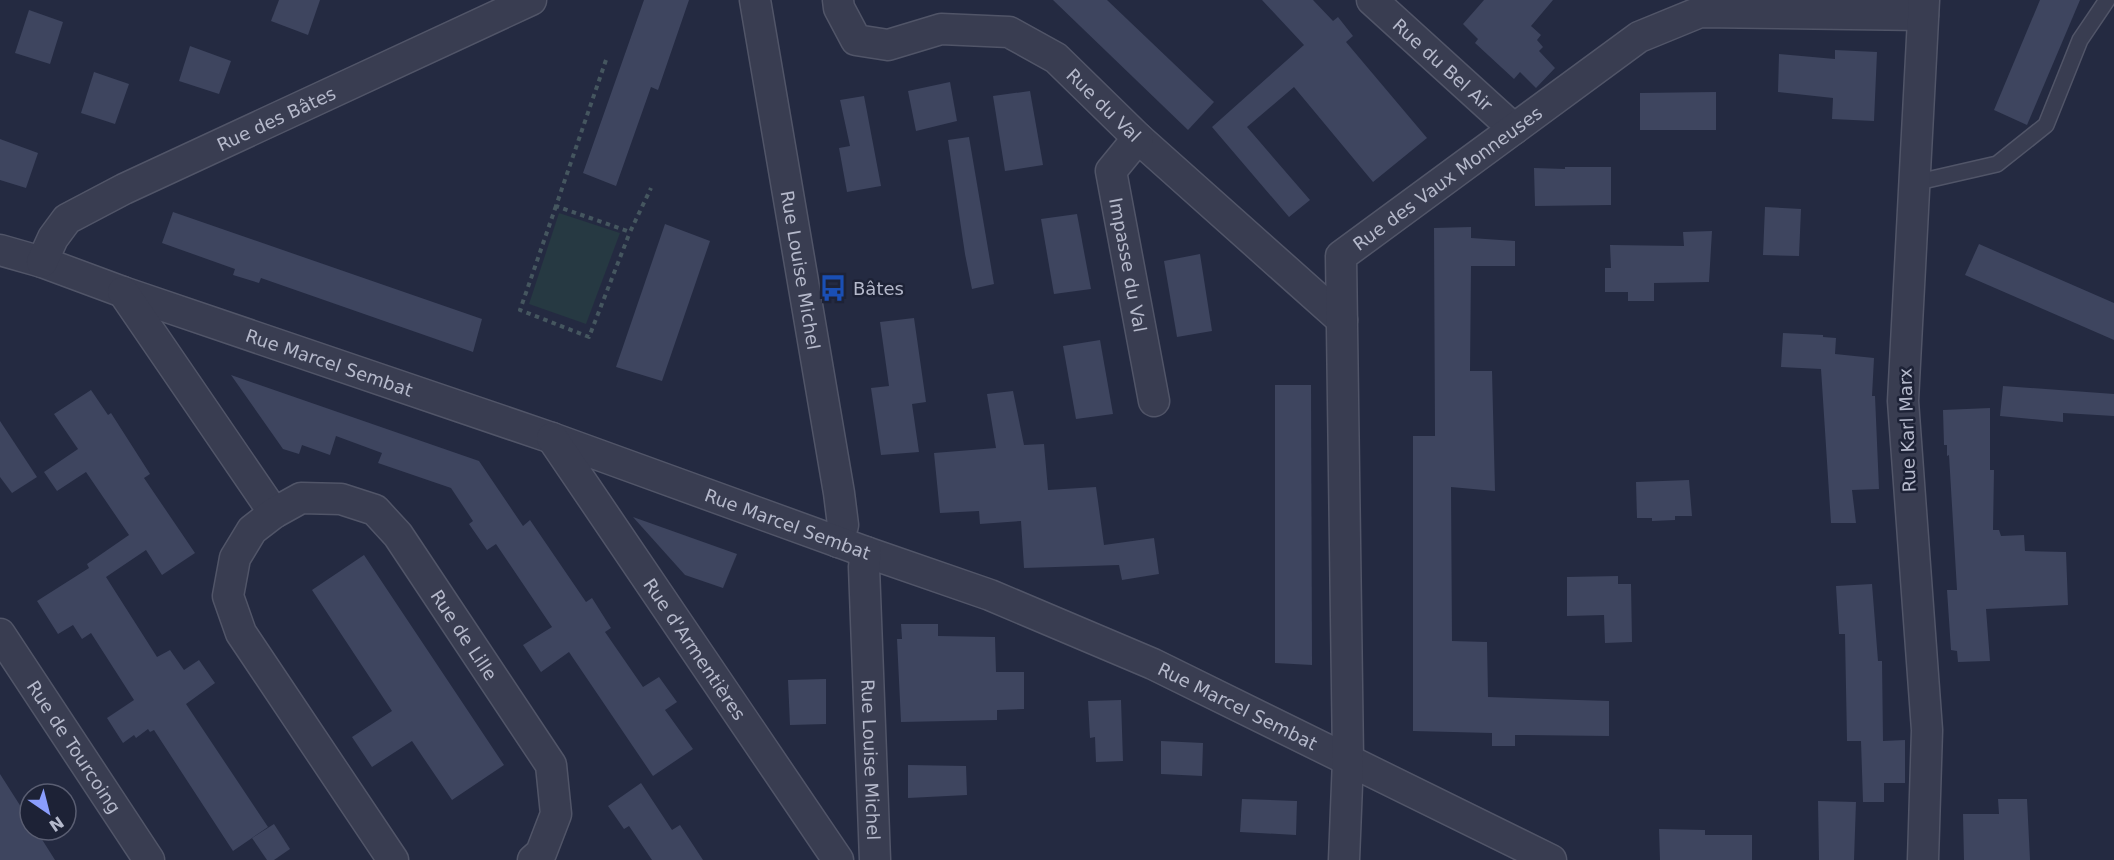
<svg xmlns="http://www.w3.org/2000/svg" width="2114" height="860" font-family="'DejaVu Sans',sans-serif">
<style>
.green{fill:#263942}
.building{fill:#3e455f}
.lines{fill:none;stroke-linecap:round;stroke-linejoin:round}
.lane-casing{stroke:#515568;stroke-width:18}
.street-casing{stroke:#515568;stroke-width:33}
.path{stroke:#45565f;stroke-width:4;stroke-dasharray:4.5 4.5;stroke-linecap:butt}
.lane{stroke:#393d51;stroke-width:15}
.street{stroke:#393d51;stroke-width:30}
.labels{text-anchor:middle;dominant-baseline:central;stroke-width:5;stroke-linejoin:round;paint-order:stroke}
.street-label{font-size:18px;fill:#b5b9cb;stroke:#1d2236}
.poi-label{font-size:18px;fill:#b5b9cb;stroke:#1d2236;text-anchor:start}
</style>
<rect width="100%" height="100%" fill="#242a41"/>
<!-- green -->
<polygon class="green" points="559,213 620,233 586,324 529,304"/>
<!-- building -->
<g class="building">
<polygon points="279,0 320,0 308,35 271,21"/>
<polygon points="644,0 689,0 658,90 651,87 616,186 583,173"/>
<polygon points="1053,0 1107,0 1214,102 1188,130"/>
<polygon points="1262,0 1313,0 1333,21 1338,17 1353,36 1346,42 1427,138 1373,182 1294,87 1247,127 1310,200 1289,217 1212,127 1304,45"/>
<polygon points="1484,0 1553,0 1531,26 1541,35 1537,40 1543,47 1539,51 1555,68 1536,88 1520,72 1514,79 1475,43 1478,39 1463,24"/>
<polygon points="2040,0 2080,0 2027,125 1994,110"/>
<polygon points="29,10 63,22 50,64 15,53"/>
<polygon points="190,46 231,61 219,94 179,81"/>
<polygon points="1835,50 1877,52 1874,121 1832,119 1833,98 1778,92 1779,54 1835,59"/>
<polygon points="94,72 129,84 115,124 81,113"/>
<polygon points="950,82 957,121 916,131 908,91"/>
<polygon points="1030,91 1043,165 1005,171 993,96"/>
<polygon points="1716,92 1716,130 1640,130 1640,93"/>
<polygon points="864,96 881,186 847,192 839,148 850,146 840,100"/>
<polygon points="969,137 994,284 972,289 965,254 948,140"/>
<polygon points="0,139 38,153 26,188 0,180"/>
<polygon points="1565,167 1611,167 1611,205 1535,206 1534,168 1565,169"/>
<polygon points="1765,207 1801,209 1799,256 1763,255"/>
<polygon points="173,212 482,319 473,352 261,278 259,283 233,275 235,269 162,243"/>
<polygon points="1077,214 1091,289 1054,294 1041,219"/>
<polygon points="665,224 710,241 662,381 616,367"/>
<polygon points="1471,227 1471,238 1515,241 1515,266 1471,266 1470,371 1492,371 1495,491 1451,487 1452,641 1487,642 1488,697 1609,701 1609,736 1515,735 1515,746 1492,746 1492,733 1413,731 1413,436 1435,436 1434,228"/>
<polygon points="1712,231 1709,282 1654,283 1654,301 1628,301 1628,292 1605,292 1605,268 1611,268 1610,245 1684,246 1683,232"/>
<polygon points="1979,244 2114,303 2114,340 1965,275"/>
<polygon points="1200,254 1212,331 1177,337 1164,261"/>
<polygon points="914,318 926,402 912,404 919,452 881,455 871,388 889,386 880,322"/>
<polygon points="1783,333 1823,335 1823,337 1836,338 1835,354 1874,358 1872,396 1875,396 1879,489 1852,490 1856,523 1831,523 1821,369 1781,367"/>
<polygon points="1100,340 1113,414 1076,419 1063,346"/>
<polygon points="231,375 479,461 523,526 530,520 586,602 592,598 611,628 605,632 643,687 659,677 677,702 665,710 693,749 653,776 569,652 541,672 523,645 552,627 496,544 487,550 469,524 473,521 451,488 378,463 382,453 336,436 330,455 302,445 299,454 283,449"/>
<polygon points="1275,385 1311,385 1312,665 1275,663"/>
<polygon points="2003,386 2114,394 2114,416 2063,413 2063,422 2000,416"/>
<polygon points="91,390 108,415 111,413 150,474 144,478 195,553 162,575 146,550 106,577 157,657 170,650 184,670 199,660 215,683 186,704 268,827 233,851 154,730 150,732 148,729 136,738 134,735 123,743 107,718 134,700 91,633 82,639 73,625 58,634 37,601 89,568 87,564 129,535 86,472 57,491 44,472 78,449 54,414"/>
<polygon points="1013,391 1024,445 1044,444 1048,490 1096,487 1104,545 1154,538 1159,574 1122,580 1119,565 1024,568 1021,521 980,524 979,511 940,513 934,453 996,448 987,394"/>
<polygon points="1990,408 1990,470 1994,470 1993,530 1999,530 2001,536 2024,535 2025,551 2066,552 2068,605 1986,609 1990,661 1958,662 1957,651 1951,650 1947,590 1957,590 1949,455 1947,456 1947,445 1944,445 1943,410"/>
<polygon points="0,421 37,477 12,493 0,477"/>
<polygon points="1689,480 1692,516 1675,516 1675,520 1652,521 1652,518 1637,518 1636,482"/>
<polygon points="633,517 737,554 723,588 685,575"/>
<polygon points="364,555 504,765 452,800 412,741 372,767 352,737 392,711 312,590"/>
<polygon points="1618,576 1618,584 1631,584 1632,642 1605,643 1604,615 1567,616 1567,577"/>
<polygon points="1872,584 1878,661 1882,661 1883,741 1905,740 1905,783 1884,783 1884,802 1863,802 1861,741 1847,741 1845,634 1839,634 1836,586"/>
<polygon points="901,624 938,624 938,636 995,637 996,672 1024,672 1024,709 997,710 997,720 901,722 897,639 902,639"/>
<polygon points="826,679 826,724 790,725 788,680"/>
<polygon points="1121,700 1123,761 1096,762 1095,737 1090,738 1088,701"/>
<polygon points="1161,741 1203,743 1202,776 1161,774"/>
<polygon points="908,765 966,766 967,795 908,798"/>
<polygon points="0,774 30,821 30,830 36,830 55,860 0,860"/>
<polygon points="641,783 672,830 680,825 703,860 652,860 629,826 624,829 608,806"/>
<polygon points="1242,799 1297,801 1296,835 1240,832"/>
<polygon points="1998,799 2027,799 2030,860 1964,860 1963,814 1999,814"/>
<polygon points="1818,801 1856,802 1854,860 1819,860"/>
<polygon points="274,824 290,849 274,860 267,860 252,838"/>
<polygon points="1659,829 1705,830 1705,835 1752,835 1752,860 1660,860"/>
</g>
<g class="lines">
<defs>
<polyline id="lane" points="1914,183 1997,164 2046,125 2080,40 2107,0"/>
<g id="street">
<path id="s1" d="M 755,0 L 839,493 L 843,525 L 838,542"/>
<path id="s2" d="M 838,0 L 839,8 L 856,40 L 888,45 L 941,29 L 1009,32 L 1056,58 L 1138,138 L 1342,320"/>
<path id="s3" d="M 1372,0 L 1514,129"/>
<path id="s4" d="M 1138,138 L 1111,171 L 1154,401"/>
<path id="s5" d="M 0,250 L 42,262 L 123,292 L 552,438 L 866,552 L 990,595 L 1153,664 L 1551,860"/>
<path id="s6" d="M 42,262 L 53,238 L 67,219 L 124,189 L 531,0"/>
<polyline points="123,292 274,513"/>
<path id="s7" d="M 552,438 L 838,860"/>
<path id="s8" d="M 866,552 L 864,567 L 875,860"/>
<path id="s9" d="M 0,634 L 149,860"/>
<path id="s10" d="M 393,860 L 241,633 L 228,596 L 235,558 L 252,530 L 274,513 L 301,498 L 341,499 L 375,510 L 398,535 L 551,765 L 556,814 L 541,853 L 533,860"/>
<path id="s11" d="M 1344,860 L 1348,759 L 1341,256 L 1639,37 L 1700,12 L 1923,15"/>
<polyline points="1923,860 1927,730 1903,401 1924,0"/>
</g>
</defs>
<!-- lane casing -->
<use href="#lane" class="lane-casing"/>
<!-- street casing -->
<use href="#street" class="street-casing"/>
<!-- path -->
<g class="path">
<polyline points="606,60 556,206 630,232 651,188"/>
<polyline points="556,206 520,310 589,337 630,232"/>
</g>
<!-- lane -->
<use href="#lane" class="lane"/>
<!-- street -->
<use href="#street" class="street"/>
</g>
<!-- icons -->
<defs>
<symbol id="bus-bare" viewBox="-9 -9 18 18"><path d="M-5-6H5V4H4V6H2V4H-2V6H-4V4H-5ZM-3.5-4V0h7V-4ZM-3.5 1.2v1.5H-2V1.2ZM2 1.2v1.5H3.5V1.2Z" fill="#1a4fb4" stroke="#1d2236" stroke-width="2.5" paint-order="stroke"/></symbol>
</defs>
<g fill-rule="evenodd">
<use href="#bus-bare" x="814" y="269" width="38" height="38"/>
</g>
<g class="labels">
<!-- street labels -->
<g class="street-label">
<text stroke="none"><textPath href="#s3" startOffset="96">Rue du Bel Air</textPath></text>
<text stroke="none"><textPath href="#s2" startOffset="321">Rue du Val</textPath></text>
<text stroke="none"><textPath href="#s6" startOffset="282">Rue des Bâtes</textPath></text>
<text stroke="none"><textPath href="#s11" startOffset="736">Rue des Vaux Monneuses</textPath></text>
<text stroke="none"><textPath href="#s4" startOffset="138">Impasse du Val</textPath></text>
<text stroke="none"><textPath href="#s1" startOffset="274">Rue Louise Michel</textPath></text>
<text stroke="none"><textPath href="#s5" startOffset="348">Rue Marcel Sembat</textPath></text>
<text transform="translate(1907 430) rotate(-92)">Rue Karl Marx</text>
<text stroke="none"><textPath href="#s5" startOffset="834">Rue Marcel Sembat</textPath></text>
<text stroke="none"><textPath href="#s10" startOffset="672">Rue de Lille</textPath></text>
<text stroke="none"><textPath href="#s7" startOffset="255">Rue d'Armentières</textPath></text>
<text stroke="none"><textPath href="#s5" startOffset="1320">Rue Marcel Sembat</textPath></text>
<text stroke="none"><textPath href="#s9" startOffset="135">Rue de Tourcoing</textPath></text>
<text stroke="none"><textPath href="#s8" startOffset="208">Rue Louise Michel</textPath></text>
</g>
<!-- poi labels -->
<g class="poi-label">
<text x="853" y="288">Bâtes</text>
</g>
</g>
<!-- north arrow -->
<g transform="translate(48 812) rotate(145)"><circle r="28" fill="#1d2236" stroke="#5a5e72" stroke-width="1.5"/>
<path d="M0-4.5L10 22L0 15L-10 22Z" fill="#8a9dfc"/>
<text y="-9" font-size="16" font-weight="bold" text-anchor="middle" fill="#b5b9cb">N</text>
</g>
</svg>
